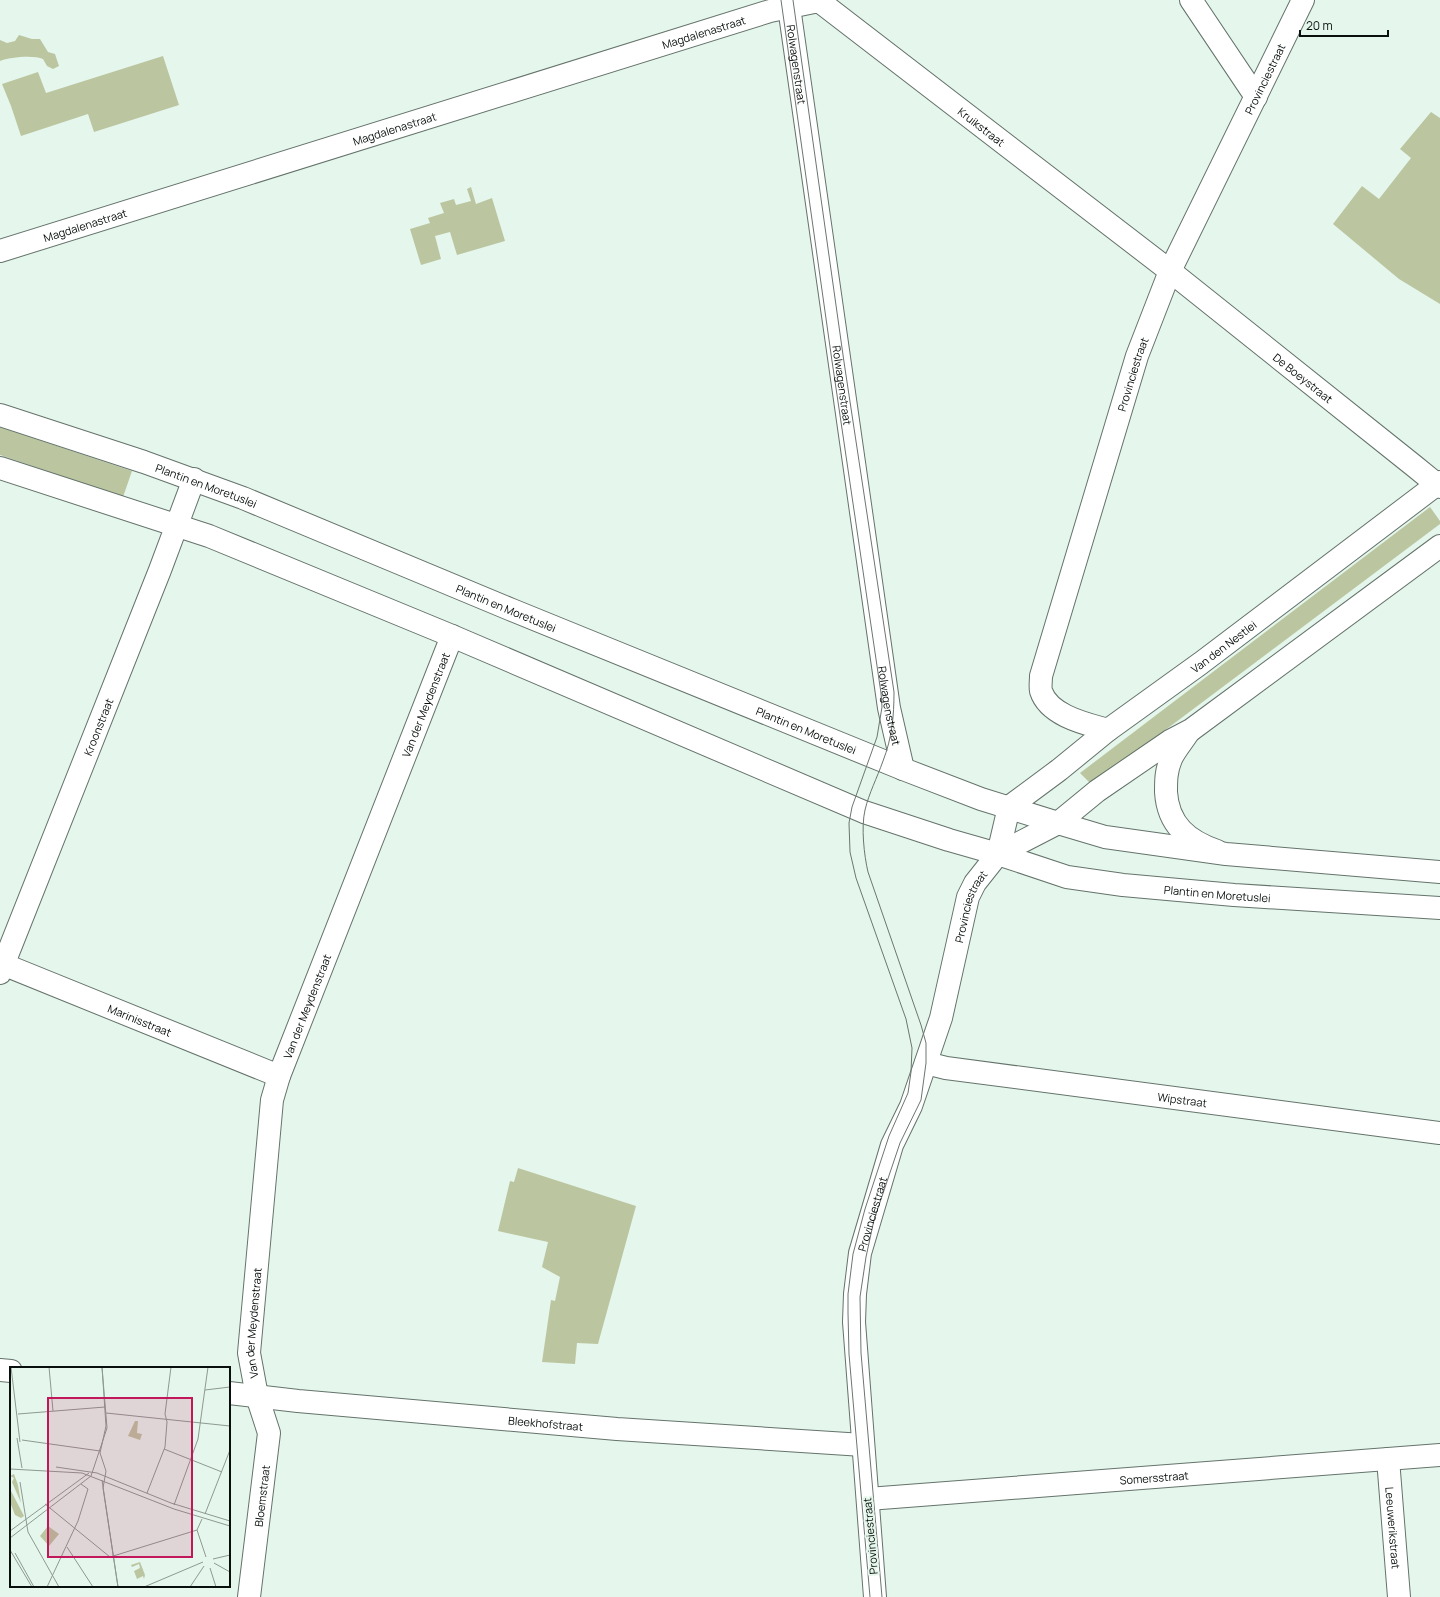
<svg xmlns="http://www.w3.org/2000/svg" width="1440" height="1597" font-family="Manrope,sans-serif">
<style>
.green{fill:#bbc6a1}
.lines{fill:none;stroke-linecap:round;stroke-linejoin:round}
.minor-casing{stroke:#64736b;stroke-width:24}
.major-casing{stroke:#64736b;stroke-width:24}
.minor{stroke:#fff;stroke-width:22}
.major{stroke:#fff;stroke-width:22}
.tram{stroke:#6b766f;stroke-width:1}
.labels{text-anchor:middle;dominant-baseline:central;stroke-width:4;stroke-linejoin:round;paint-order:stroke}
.street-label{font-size:11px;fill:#090f0c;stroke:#e5f6ec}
.inset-road{fill:none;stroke:#8d9a92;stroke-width:1}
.view{fill:#c2185b;fill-opacity:0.15;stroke:#c2185b;stroke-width:2}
.inset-edge{fill:none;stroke:#090f0c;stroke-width:2}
</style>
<rect width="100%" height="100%" fill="#e5f6ec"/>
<!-- green -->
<g class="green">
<path d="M 19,35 L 32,39 L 40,39 L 48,52 L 55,54 L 59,66 L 53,69 L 47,66 L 43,59 C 34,55 10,57 0,61 L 0,40 L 7,43 L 15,41 Z"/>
<polygon points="163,56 179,105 94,132 88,114 21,136 11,106 2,84 38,72 46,93"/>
<polygon points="1431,112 1440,118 1440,304 1399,279 1333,224 1362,186 1379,199 1411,158 1400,149"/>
<polygon points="471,187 476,204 492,198 505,241 457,255 450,232 435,236 441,259 421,265 410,229 430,223 428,218 444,213 440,203 454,199 456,205 471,201 467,189"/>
<polygon points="0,427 132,471 123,497 0,455"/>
<polygon points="1430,507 1440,521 1440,524 1092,785 1080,773"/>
<polygon points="518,1168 636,1206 598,1344 577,1343 575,1364 542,1362 551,1300 555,1301 560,1277 542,1267 548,1242 498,1231 510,1181 514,1182"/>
</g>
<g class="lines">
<defs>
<g id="minor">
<path id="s1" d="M 788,0 L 889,708 L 903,769"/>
<polyline points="1191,0 1256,97"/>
<path id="s2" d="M 0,251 L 770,11 L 819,1 L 1170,271 L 1413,465 L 1440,487"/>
<path id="s3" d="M 1108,730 C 1087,724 1049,716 1041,691 C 1040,687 1041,681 1041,676 L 1137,356 L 1170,271 L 1303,0"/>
<path d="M 1188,733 C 1183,741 1175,750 1171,759 C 1166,771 1166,780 1166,792 C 1168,825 1188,841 1217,851"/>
<polyline points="998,854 1058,823 1097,791 1170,741 1191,730 1440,546"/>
<path id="s4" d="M 0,963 L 279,1076"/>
<path id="s5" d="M 0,973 L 160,570 L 194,479"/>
<path id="s6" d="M 926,1063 L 946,1068 L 1440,1133"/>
<polyline points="0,1370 11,1371"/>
<path id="s7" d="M 229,1393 L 298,1401 L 617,1429 L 863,1445"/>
<path id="s8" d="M 1388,1459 L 1399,1597"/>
<path id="s9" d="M 868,1499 L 1440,1455"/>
<path id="s10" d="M 249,1597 L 269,1433 L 257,1396 L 249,1353 L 272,1100 L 279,1076 L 452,636"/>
<path id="s11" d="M 875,1597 L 854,1322 L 855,1294 L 860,1253 L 892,1145 L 911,1106 L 941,1018 L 968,897 L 975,883 L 998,854 L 1009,807 L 1059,770 L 1108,730 L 1201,663 L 1440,482"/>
</g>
<g id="major">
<path id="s12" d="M 0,415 L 144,462 L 243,498 L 512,610 L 903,769 L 981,799 L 1058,823 L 1105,837 L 1226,854 L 1440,872"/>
<path id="s13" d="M 0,468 L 209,536 L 452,636 L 864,812 L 949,840 L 998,854 L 1067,877 L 1123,885 L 1234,895 L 1440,908"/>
</g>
</defs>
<!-- minor casing -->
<use href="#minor" class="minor-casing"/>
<!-- major casing -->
<use href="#major" class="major-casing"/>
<!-- minor -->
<use href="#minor" class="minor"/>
<!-- major -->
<use href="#major" class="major"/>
<!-- tram -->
<g class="tram">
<polyline points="781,0 832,361 881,693 882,707 877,737 852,807 849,823 850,852 856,878 906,1019 912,1048 911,1072 908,1093 889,1136 865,1209 853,1254 848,1294 848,1313 849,1354 870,1597"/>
<path d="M 793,0 L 844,362 L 894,692 C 894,716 892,738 883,761 C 877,778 869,793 865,810 C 861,827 864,855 868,872 L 921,1025 L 926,1043 L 926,1063 L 921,1100 L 900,1143 L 874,1220 L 866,1257 L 860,1297 L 861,1353 L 882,1597"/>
</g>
</g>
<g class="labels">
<!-- street labels -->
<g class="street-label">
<text stroke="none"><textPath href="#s2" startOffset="737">Magdalenastraat</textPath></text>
<text stroke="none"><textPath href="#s1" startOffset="65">Rolwagenstraat</textPath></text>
<text stroke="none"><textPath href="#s3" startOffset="735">Provinciestraat</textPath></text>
<text stroke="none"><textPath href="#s2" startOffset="1062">Kruikstraat</textPath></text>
<text stroke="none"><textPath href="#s2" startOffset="413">Magdalenastraat</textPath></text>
<text stroke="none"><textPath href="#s2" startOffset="89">Magdalenastraat</textPath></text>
<text stroke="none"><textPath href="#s3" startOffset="411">Provinciestraat</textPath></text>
<text stroke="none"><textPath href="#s2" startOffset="1470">De Boeystraat</textPath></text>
<text stroke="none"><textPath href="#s1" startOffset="389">Rolwagenstraat</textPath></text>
<text stroke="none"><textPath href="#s12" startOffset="218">Plantin en Moretuslei</textPath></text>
<text stroke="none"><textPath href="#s12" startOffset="542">Plantin en Moretuslei</textPath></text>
<text stroke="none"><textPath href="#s11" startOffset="1087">Van den Nestlei</textPath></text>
<text stroke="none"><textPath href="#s10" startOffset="926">Van der Meydenstraat</textPath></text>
<text stroke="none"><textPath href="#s1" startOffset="713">Rolwagenstraat</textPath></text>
<text stroke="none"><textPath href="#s5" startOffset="265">Kroonstraat</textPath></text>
<text stroke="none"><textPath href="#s12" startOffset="866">Plantin en Moretuslei</textPath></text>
<text stroke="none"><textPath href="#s13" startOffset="1295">Plantin en Moretuslei</textPath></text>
<text stroke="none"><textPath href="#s11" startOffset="710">Provinciestraat</textPath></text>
<text stroke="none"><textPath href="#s10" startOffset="602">Van der Meydenstraat</textPath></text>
<text stroke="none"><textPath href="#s4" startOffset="151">Marinisstraat</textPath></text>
<text stroke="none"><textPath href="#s6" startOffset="259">Wipstraat</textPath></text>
<text stroke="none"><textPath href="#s11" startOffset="386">Provinciestraat</textPath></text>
<text stroke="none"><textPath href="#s10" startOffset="278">Van der Meydenstraat</textPath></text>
<text stroke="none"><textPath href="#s7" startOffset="318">Bleekhofstraat</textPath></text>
<text stroke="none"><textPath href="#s9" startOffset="287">Somersstraat</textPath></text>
<text stroke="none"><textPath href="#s10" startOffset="102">Bloemstraat</textPath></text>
<text stroke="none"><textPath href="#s8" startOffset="69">Leeuwerikstraat</textPath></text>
<text transform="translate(870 1536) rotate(-95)">Provinciestraat</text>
</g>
</g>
<!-- overview -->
<g transform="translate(10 1367)">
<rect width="220" height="220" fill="#e5f6ec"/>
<path d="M 125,54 L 128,54 L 127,66 L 132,67 L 130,73 L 118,69 ZM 4,107 L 8,118 L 11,136 L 2,115 L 4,111 L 0,109 ZM 0,122 L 14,149 L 11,151 L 5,148 L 0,135 ZM 38,159 L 49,167 L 39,179 L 30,169 ZM 130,195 L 135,208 L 134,212 L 133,209 L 127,212 L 124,204 L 130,201 L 129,197 L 122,200 L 121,198 Z" fill="#bbc6a1"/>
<path class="inset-road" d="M 1,0 L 10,75M 39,0 L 43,44M 92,0 L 96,59 L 90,86 L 96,104 L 93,121 L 108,220M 195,23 L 220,20M 96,46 L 220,59M 8,47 L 95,40M 7,71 L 12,101M 12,73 L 90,84M 154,82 L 212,105M 46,100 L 87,106 L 161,136 L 220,154M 0,102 L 72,106 L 164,142 L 220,159M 92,113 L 108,220M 10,115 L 18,165 L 49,220M 137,126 L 155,80 L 157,55 L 155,47 L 161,0M 35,137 L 100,190 L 187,163M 164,138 L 188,72 L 198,0M 195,147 L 220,83M 192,152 L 187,163 L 196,190M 0,164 L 79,106M 0,171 L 81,109 L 97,61 L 92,0M 57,180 L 83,220M 0,183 L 22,220M 5,186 L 24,220M 203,192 L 220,188M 204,196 L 220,205M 200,201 L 206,220M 37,220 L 68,154 L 78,122 L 71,117M 134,220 L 193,195M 180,220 L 194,199"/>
<path class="view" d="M 38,31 L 182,31 L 182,190 L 38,190 Z"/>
<rect width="220" height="220" class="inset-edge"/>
</g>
<!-- scale -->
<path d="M1300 30v6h88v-6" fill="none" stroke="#090f0c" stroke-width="2"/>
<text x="1306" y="30" font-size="12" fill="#090f0c" stroke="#e5f6ec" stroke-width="3" paint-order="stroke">20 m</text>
</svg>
